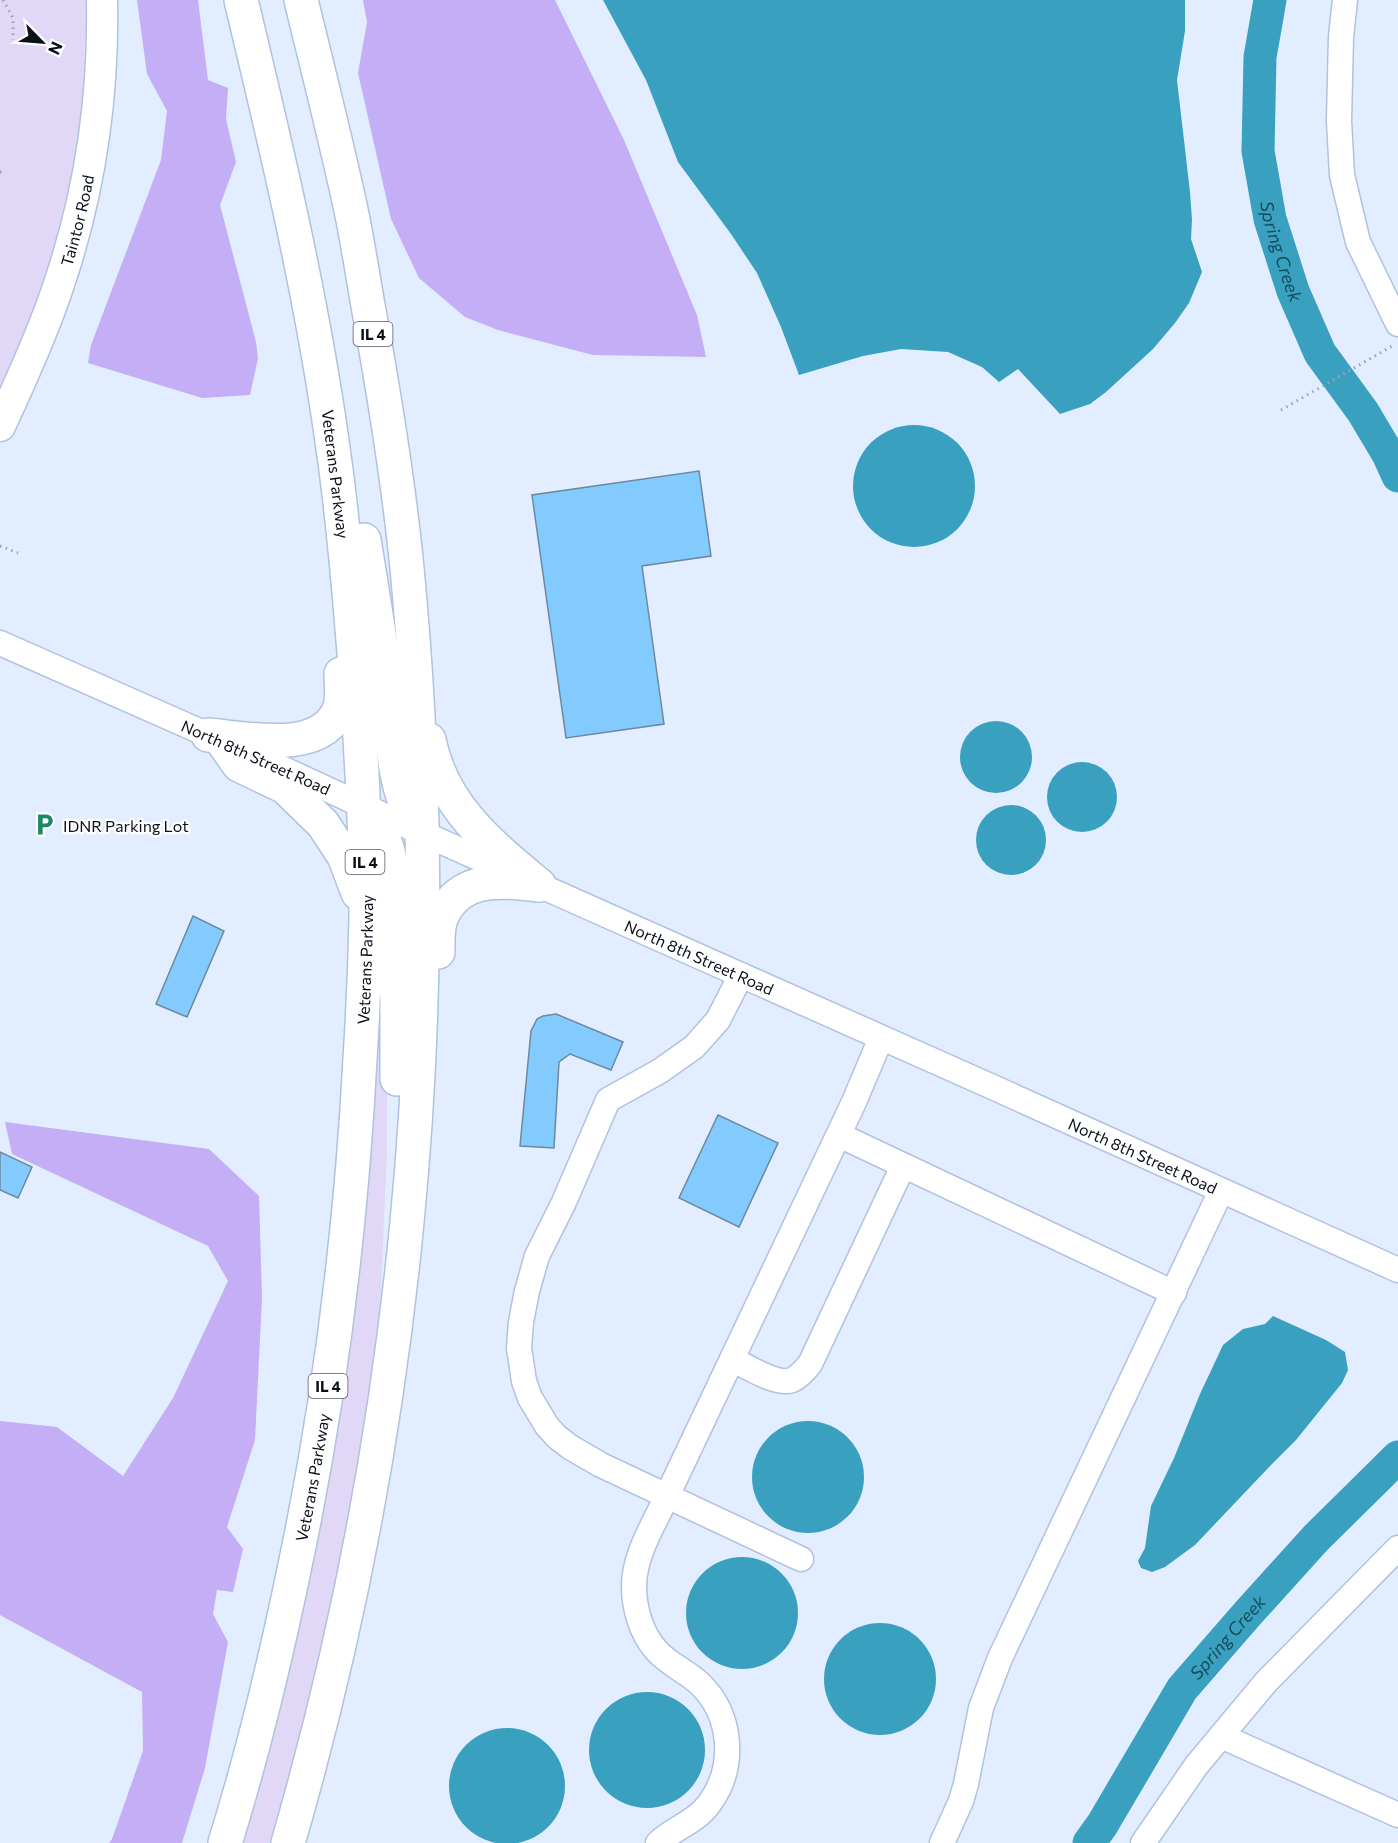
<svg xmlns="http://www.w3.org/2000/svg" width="1398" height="1843" font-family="Commissioner,sans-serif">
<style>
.green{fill:#e0d8f6}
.forest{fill:#c4aef6}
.water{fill:#3aa0bf}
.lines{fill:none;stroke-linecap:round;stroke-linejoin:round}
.river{stroke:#3aa0bf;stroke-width:33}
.building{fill:#83cbfe;stroke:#6d899e;stroke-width:1.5}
.minor-casing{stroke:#b0c2df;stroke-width:27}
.major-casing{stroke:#b0c2df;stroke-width:33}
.highway-casing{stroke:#b0c2df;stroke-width:36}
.path{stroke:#9ba4b4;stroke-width:3;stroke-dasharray:1.5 4.5;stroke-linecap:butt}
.minor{stroke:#fff;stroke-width:24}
.major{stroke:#fff;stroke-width:30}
.highway{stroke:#fff;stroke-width:33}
.labels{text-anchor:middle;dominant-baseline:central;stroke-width:4.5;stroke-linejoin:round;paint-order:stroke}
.shield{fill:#fff;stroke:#54585f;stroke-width:1.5}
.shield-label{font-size:15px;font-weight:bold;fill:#0a101a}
.street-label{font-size:16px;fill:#0a101a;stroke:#fff}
.poi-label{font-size:16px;fill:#0a101a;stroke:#fff;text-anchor:start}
.water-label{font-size:18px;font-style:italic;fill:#144d5e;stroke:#fff}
</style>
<rect width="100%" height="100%" fill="#e2edff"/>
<!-- green -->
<g class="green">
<polygon points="0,0 87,0 81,133 65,210 43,294 0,394"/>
<path d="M 380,978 L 387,1071 L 387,1153 L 379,1335 L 356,1486 L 315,1677 L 271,1843 L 241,1843 C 263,1765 287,1686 304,1607 C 349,1398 371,1191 380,978 Z"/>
</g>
<!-- forest -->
<g class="forest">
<polygon points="137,0 198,0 208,80 228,88 226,119 236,162 220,205 256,342 258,358 250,395 202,398 88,363 91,345 161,160 167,111 147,74"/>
<polygon points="363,0 555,0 624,140 697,315 706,357 593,355 498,330 465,317 419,278 391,219 358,73 367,22"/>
<polygon points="5,1122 209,1149 259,1196 262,1297 255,1440 227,1527 243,1549 233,1592 217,1590 213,1614 228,1642 205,1768 182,1843 109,1843 112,1839 143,1751 142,1692 0,1615 0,1421 57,1427 123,1476 173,1398 228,1281 208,1246 12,1154"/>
</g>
<!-- water -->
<g class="water">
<polygon points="603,0 1185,0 1185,31 1177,80 1190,192 1192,220 1191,239 1202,272 1189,303 1175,323 1153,349 1106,392 1090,404 1060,414 1018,369 999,382 982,367 948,352 901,349 863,356 799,375 781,327 757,273 731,234 678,162 646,80"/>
<circle cx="914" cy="486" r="61"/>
<circle cx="996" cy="757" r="36"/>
<circle cx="1082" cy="797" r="35"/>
<circle cx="1011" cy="840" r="35"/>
<polygon points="1273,1316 1326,1340 1345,1352 1348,1370 1342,1383 1296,1440 1271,1465 1195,1545 1165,1567 1152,1572 1141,1568 1138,1561 1145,1548 1151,1506 1174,1458 1200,1394 1223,1345 1243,1329 1265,1324"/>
<circle cx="808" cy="1477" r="56"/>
<circle cx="742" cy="1613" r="56"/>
<circle cx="880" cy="1679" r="56"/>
<circle cx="647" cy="1750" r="58"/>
<circle cx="507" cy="1786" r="58"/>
</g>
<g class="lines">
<!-- river -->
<g class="river">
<path id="s1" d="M 1270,0 L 1260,57 L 1258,151 L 1270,219 L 1293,291 L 1320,353 L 1363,412 L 1388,454 L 1398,476"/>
<path id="s2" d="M 1089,1843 L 1102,1825 L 1182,1689 L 1249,1612 L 1316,1538 L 1398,1457"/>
</g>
</g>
<!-- building -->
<g class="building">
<polygon points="699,471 711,556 642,566 664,724 566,738 532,495"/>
<polygon points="193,916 224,931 187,1017 156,1004"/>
<polygon points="556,1014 623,1042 611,1070 570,1054 559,1062 554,1148 520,1146 531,1031 537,1019 543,1016"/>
<polygon points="718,1115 778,1143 739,1227 679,1198"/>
<polygon points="0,1152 32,1167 18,1198 0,1190"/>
</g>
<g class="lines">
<defs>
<g id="minor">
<polyline points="1345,0 1341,37 1339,121 1342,175 1358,242 1398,324"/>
<polyline points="0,643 222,741"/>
<path id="s3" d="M 262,759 L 422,833 L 997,1089 L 1398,1270"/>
<polyline points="741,975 718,1020 694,1047 660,1071 608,1100 564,1202 537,1256 527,1291 521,1322 519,1348 524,1381 530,1398 547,1426 557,1437 570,1447 601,1465 801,1559"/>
<polyline points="839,1135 1174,1293"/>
<path d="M 732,1359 C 746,1366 777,1386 792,1380 C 799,1377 805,1370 810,1364 L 903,1166"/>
<polyline points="1221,1736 1398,1815"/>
<path d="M 658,1843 C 674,1828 696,1822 709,1804 C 736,1768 733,1715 699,1683 C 686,1671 668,1664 656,1650 C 641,1633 634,1608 634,1586 C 634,1555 654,1524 667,1496 L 854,1102 L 881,1038"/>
<polyline points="942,1843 961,1801 966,1784 981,1708 1000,1658 1221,1191"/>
<polyline points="1143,1843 1196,1766 1266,1682 1398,1548"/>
</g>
<g id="major">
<path id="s4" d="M 0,426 C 21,381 42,335 58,287 C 89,196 104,97 102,0"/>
</g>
<g id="highway">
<path d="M 364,540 C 372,589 380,638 387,687 C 393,733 391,781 414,822"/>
<path d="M 208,735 C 246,738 324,756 340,707 C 343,696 341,685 341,674"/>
<path d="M 429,740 C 442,806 490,844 539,885"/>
<polyline points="222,741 239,765 285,787 323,824 344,856 358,893"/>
<path d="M 366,809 C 378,824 387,842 390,861 L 397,1001 L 397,1079"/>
<path d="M 438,952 C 438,941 437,927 442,916 C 461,875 503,881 539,885"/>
<path id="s5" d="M 225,1843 C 253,1753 275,1662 294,1570 C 330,1401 351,1231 360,1059 C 363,1012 365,965 366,918 C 366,821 360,724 352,628 C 347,565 341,503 332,441 C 311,292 276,146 241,0"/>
<path d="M 288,1843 C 406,1437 447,1011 409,590 C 401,496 386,404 369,311 C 363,278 358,243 351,210 C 336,140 318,70 301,0"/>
</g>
</defs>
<!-- minor casing -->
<use href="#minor" class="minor-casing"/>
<!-- major casing -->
<use href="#major" class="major-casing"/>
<!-- highway casing -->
<use href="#highway" class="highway-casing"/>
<!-- path -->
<g class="path">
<polyline points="3,0 13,18 13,40"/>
<polyline points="0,172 5,172"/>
<polyline points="1281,410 1394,345"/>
<polyline points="0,546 18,553"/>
</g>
<!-- minor -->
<use href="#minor" class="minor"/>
<!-- major -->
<use href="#major" class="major"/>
<!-- highway -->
<use href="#highway" class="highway"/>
</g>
<!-- icons -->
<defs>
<symbol id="parking-bare" viewBox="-9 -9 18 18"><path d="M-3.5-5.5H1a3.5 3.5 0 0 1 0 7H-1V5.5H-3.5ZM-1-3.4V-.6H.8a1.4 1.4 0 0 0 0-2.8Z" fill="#1b8764" stroke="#fff" stroke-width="2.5" paint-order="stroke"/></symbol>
</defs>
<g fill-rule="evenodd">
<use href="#parking-bare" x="28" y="808" width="33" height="33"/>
</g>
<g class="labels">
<!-- shield labels -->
<g class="shield">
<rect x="353.5" y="322" width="39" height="24" rx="4.5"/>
<rect x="345.5" y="850" width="39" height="24" rx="4.5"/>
<rect x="308.5" y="1374" width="39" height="24" rx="4.5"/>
</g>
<g class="shield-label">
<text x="373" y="334">IL 4</text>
<text x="365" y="862">IL 4</text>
<text x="328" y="1386">IL 4</text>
</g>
<!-- street labels -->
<g class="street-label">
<text stroke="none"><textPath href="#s4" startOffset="220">Taintor Road</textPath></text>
<text transform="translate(336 474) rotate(83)">Veterans Parkway</text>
<text transform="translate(256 757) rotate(24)">North 8th Street Road</text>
<text stroke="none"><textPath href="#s3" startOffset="480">North 8th Street Road</textPath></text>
<text stroke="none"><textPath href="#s5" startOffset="897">Veterans Parkway</textPath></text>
<text stroke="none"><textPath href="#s3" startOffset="966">North 8th Street Road</textPath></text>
<text stroke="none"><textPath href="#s5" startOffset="376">Veterans Parkway</textPath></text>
</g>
<!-- poi labels -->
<g class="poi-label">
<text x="63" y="825">IDNR Parking Lot</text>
</g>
<!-- water labels -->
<g class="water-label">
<text stroke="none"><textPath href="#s1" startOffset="255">Spring Creek</textPath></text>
<text stroke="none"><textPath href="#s2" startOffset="249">Spring Creek</textPath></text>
</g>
</g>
<!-- north arrow -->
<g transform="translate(42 42) rotate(115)" stroke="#ffffff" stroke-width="4.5" paint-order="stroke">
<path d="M0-4.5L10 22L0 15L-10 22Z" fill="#0a101a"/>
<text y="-9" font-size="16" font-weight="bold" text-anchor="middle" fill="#0a101a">N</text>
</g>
</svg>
